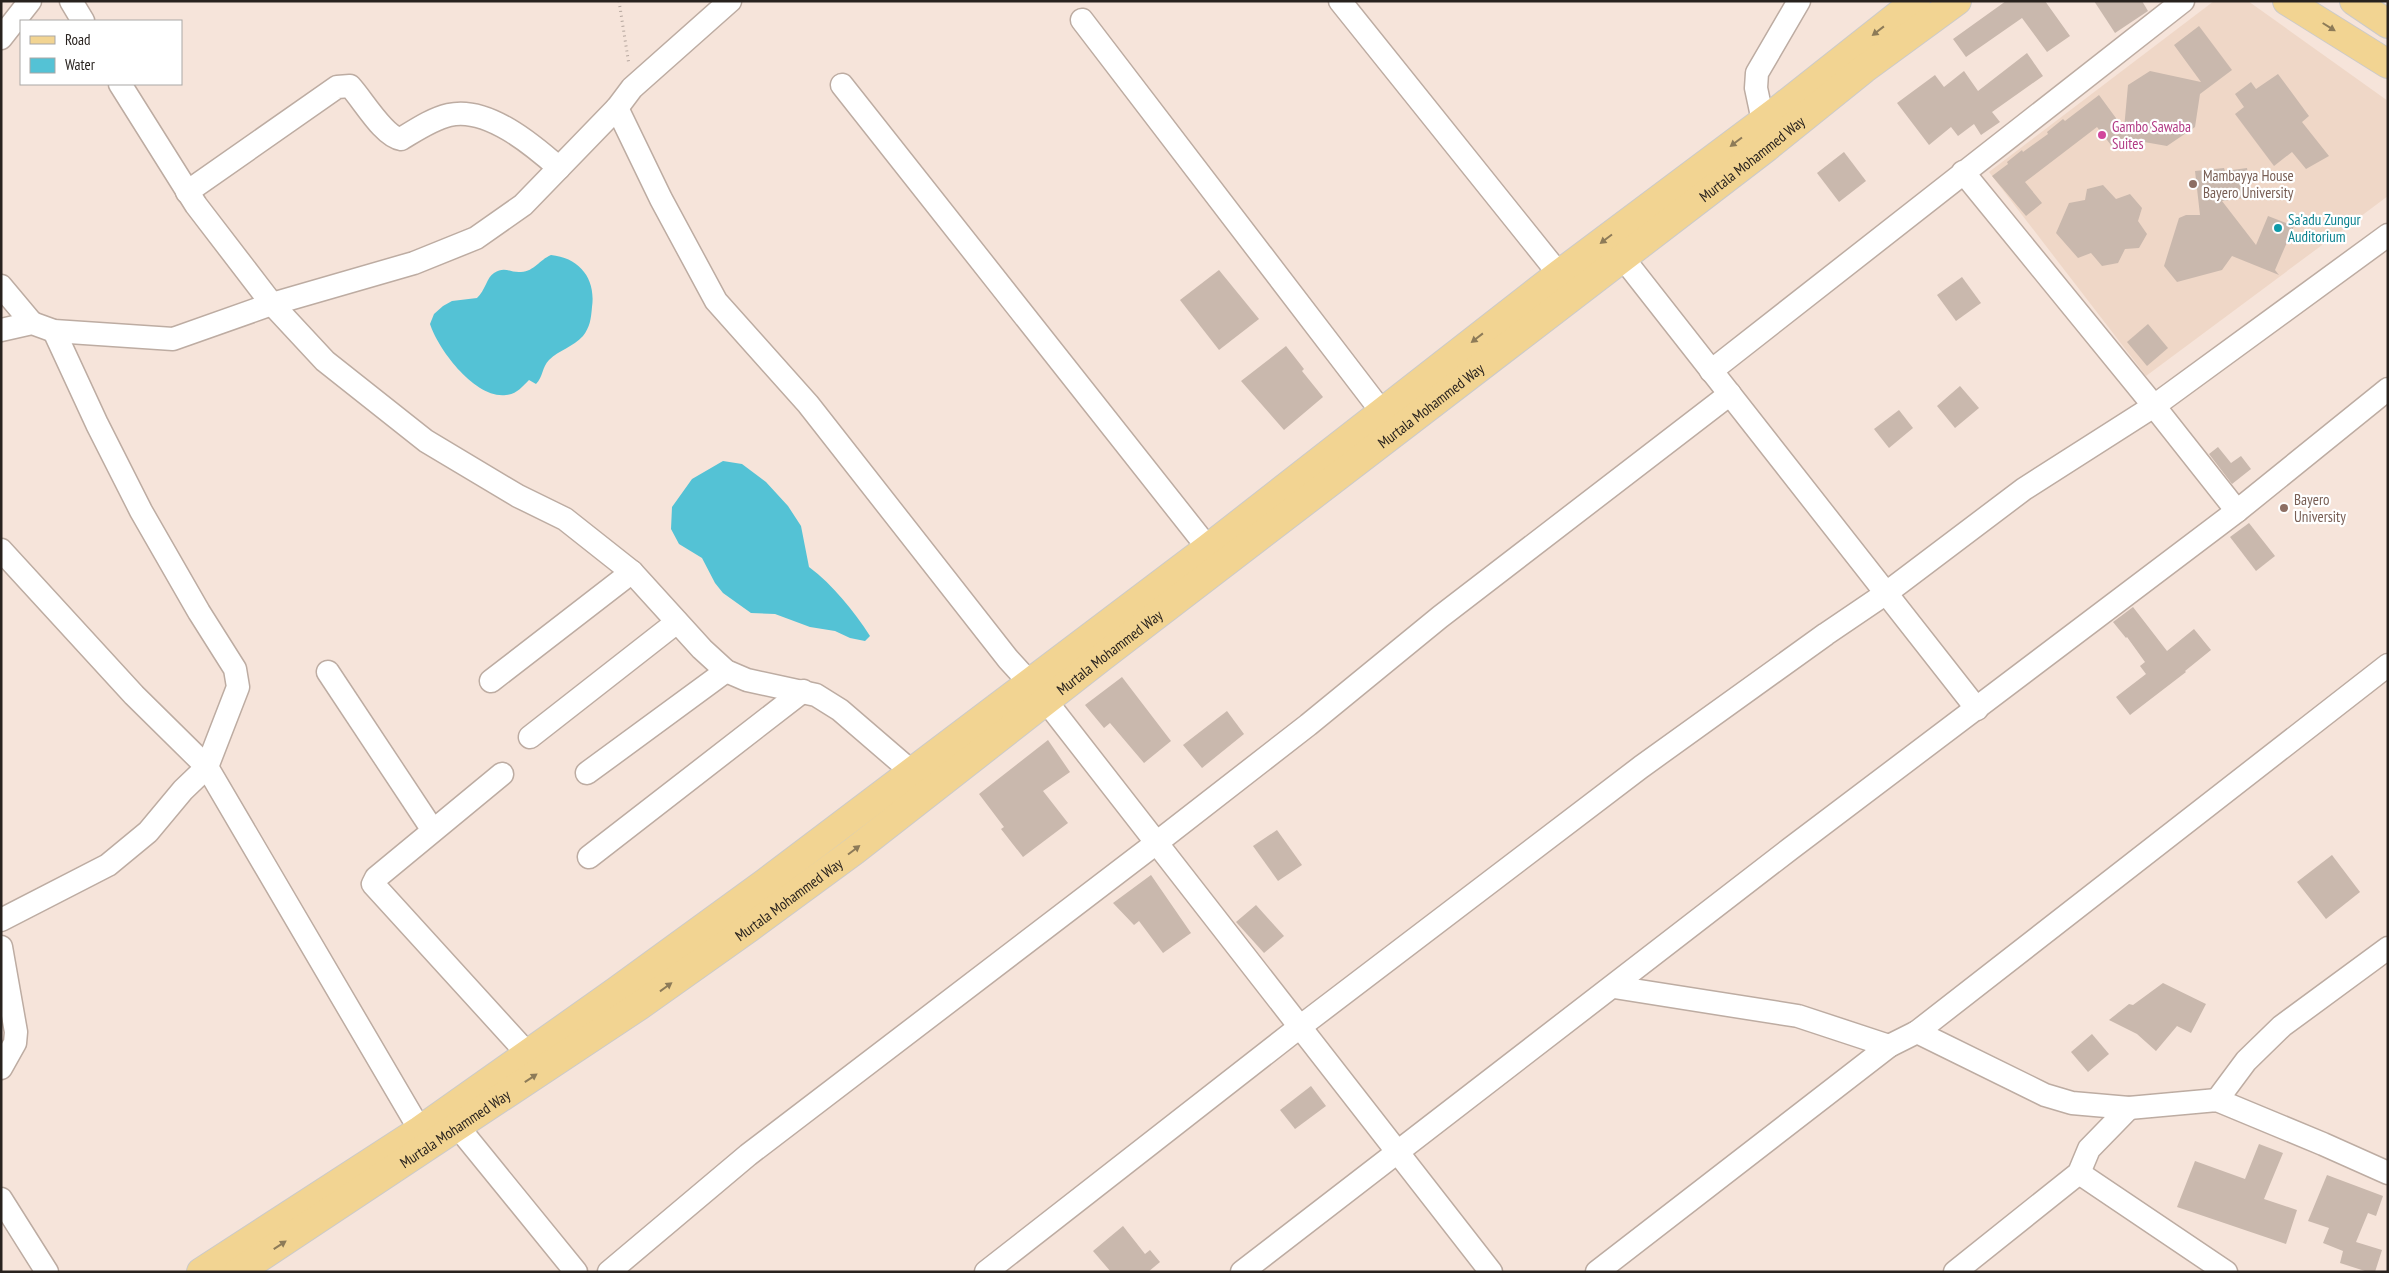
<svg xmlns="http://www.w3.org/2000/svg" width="2389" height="1273" font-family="'PT Sans Narrow',sans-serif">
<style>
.built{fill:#efd7c7}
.water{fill:#54c2d5}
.building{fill:#c9b8ad}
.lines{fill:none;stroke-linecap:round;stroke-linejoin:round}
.minor-casing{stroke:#bdaca2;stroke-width:25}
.major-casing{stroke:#cbcac9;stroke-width:30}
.path{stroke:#b4a59d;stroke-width:3;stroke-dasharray:1 4;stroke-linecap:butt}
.minor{stroke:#fff;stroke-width:22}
.major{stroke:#f2d492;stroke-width:28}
.oneway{fill:#8d7b58}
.hotel-dot{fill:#d1479c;stroke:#fff;stroke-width:2}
.education-dot{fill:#8d6e63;stroke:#fff;stroke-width:2}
.culture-dot{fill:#0f9aa8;stroke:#fff;stroke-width:2}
.labels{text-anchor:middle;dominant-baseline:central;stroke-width:4.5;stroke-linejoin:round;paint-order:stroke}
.hotel-label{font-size:15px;fill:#b23c85;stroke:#fff;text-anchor:start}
.street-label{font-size:15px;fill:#28221e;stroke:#fff}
.education-label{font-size:15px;fill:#785e54;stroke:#fff;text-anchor:start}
.culture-label{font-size:15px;fill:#0d838f;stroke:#fff;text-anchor:start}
</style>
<rect width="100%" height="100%" fill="#f6e4da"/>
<!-- built -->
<polygon class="built" points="2214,1 2248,1 2388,101 2388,196 2146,376 1989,172"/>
<!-- water -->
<g class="water">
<path d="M 551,255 C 580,258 596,279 592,307 C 591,319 590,327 583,336 C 573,347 559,350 549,360 C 542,367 543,377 536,384 L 529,380 C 522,387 517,394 506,395 C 475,399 438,349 430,324 L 434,314 L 443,306 L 452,301 L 477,298 C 485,291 487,277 494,273 C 505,266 510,273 521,272 C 535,271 539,260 551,255 Z"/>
<path d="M 723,461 L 742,464 L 766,482 L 788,506 L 801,526 L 809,567 C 833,585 854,611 870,636 L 865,641 L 850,638 L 835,631 L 810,627 L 775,614 L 751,613 L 723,593 L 715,583 L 702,558 L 679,544 L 671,529 L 672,507 L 692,479 Z"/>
</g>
<!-- building -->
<g class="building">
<polygon points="2006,1 2045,1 2070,36 2047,52 2022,18 1966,57 1953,39"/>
<polygon points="2094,1 2142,1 2148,11 2115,33"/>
<polygon points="2199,26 2232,70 2200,94 2195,127 2167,146 2127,139 2114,149 2097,127 2025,182 2042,203 2026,216 1992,176 2008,164 2007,162 2022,150 2023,152 2048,134 2047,132 2063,119 2065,121 2099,95 2124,129 2128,85 2150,71 2201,82 2174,45"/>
<polygon points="2027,53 2043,76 1992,112 2000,122 1981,135 1974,124 1958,136 1951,127 1929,145 1897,103 1935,75 1944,87 1964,71 1978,91"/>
<polygon points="2278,74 2309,116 2302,122 2329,156 2306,169 2292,152 2274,166 2235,114 2244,107 2235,94 2251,82 2256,89"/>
<polygon points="1844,152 1866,181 1839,202 1817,173"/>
<polygon points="2224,168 2225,171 2247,168 2252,197 2222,201 2256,245 2268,216 2294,226 2275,270 2279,275 2232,256 2222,270 2177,282 2164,266 2179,218 2186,215 2200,215 2195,171"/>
<polygon points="2103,185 2116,199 2130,194 2142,208 2138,221 2147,234 2139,248 2125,249 2118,263 2102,266 2091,253 2078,258 2056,233 2069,203 2085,200 2087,189"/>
<polygon points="1219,270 1259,319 1219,350 1180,300"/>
<polygon points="1962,277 1981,303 1956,321 1937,295"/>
<polygon points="2148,324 2168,348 2147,366 2127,342"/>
<polygon points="1286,346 1304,369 1302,371 1323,397 1284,430 1241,381"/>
<polygon points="1960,386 1979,408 1955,428 1937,406"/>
<polygon points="1899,410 1913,428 1889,448 1874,429"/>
<polygon points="2218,447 2231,463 2241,456 2251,469 2232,484 2209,454"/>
<polygon points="2249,523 2275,556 2256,571 2230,537"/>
<polygon points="2133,607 2167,651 2194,629 2211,650 2185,671 2186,672 2130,715 2116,697 2146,674 2140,666 2145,662 2127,637 2126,638 2113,622"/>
<polygon points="1122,677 1171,741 1144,763 1110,723 1104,728 1085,705"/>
<polygon points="1227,711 1244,734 1202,768 1183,745"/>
<polygon points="1048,740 1070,772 1043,791 1068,823 1023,857 1001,829 1004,827 979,794"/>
<polygon points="1277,830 1302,865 1278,881 1253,846"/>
<polygon points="2332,855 2360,892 2326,919 2297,882"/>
<polygon points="1151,875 1191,933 1163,953 1139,921 1134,925 1113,903"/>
<polygon points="1256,905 1284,936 1264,953 1236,922"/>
<polygon points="2163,983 2206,1004 2191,1033 2177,1026 2156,1051 2137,1034 2109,1020 2129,1004 2133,1005"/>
<polygon points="2092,1034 2109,1054 2088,1072 2071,1052"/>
<polygon points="1311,1086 1326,1106 1295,1129 1280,1110"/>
<polygon points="2259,1144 2283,1153 2264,1199 2297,1210 2286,1244 2177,1207 2195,1161 2245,1179"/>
<polygon points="2327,1175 2383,1196 2376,1216 2368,1213 2356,1242 2382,1250 2375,1272 2368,1272 2340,1263 2343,1251 2323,1243 2329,1228 2308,1221"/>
<polygon points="1123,1226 1145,1254 1150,1250 1160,1262 1148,1272 1111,1272 1093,1251"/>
</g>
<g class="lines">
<defs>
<g id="minor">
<polyline points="71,1 83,21"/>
<polyline points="1340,1 1559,274"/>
<polyline points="1082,20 1382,412"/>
<polyline points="1,38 30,1"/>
<polyline points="120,84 196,205 272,304 325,361 426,441 518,496 565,519 632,572 702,649 726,671 747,680 816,695 840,710 912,772"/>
<polyline points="842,85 1208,548"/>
<polyline points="617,108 661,199 716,301 808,404 1008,659 1029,682"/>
<polyline points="1763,121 1756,88 1757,73 1799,1"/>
<polyline points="1963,172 2154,406 2237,511"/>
<path d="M 187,192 L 337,87 L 350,86 C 363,100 384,137 401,139 C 416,130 432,119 449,115 C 487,106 533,145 559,168"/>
<polyline points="1623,258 1977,709"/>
<polyline points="1,286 32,323"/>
<polyline points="1,330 32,323 54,331 173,339 272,304 414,263 476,238 523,205 617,108 632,88 730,1"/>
<polyline points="1711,371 2183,1"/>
<polyline points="1,550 134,695 207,767 420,1130"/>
<polyline points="328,672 432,829"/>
<polyline points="491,681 632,572"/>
<polyline points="1046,701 1491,1272"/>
<polyline points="530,737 677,622"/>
<polyline points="587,773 726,671"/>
<polyline points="502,774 376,878 373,884 527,1053"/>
<polyline points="589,857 803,691"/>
<polyline points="1,920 108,865 148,832 183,790 207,767 238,687 235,669 199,612 141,511 97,424 54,331"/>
<polyline points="1,947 16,1032 15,1043 1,1068"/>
<polyline points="1614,987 1798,1016 1889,1046"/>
<polyline points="1917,1032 2045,1095 2072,1103 2129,1108 2217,1100 2323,1144 2388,1173"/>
<polyline points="2217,1100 2246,1061 2282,1026 2388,948"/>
<polyline points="458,1127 576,1272"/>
<polyline points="2079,1173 2226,1272"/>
<polyline points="1,1199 47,1272"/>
<polyline points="609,1272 748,1155 1155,844 1308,725 1440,617 1730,394"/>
<polyline points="986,1272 1301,1026 1641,767 1826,634 1885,594 2024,489 2154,406 2388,235"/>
<polyline points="1242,1272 1790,849 2237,511 2388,389"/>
<polyline points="1597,1272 1889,1046 1917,1032 2388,665"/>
<polyline points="1955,1272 2079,1173 2089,1149 2129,1108"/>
</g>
<g id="major">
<polyline points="2287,1 2388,64"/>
<polyline points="2354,1 2388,24"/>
<polyline points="201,1272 420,1130 615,992 766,882 1208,548 1559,274 1778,110 1916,1"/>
<path id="s1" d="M 238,1272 L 639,1006 L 749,928 L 854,851 L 1102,657 L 1766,148 L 1864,69 L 1957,1"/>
</g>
</defs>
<!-- minor casing -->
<use href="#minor" class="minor-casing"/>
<!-- major casing -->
<use href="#major" class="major-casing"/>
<!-- path -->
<polyline class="path" points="619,1 629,65"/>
<!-- minor -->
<use href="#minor" class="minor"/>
<!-- major -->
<use href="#major" class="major"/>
</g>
<!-- one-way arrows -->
<defs><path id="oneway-solid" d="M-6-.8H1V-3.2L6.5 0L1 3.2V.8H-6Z" transform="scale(1.25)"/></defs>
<g class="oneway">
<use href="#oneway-solid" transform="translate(2329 27) rotate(32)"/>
<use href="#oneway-solid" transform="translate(1878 31) rotate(142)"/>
<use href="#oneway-solid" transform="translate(1736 142) rotate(143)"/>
<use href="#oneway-solid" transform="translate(1606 239) rotate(143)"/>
<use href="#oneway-solid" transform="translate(1477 338) rotate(142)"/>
<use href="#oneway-solid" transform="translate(854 850) rotate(-37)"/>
<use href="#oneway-solid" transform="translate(666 987) rotate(-36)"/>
<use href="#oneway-solid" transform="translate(531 1078) rotate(-34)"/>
<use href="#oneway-solid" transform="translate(280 1245) rotate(-33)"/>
</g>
<!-- markers -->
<circle class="hotel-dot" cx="2102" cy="135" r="5"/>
<g class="education-dot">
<circle cx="2193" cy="184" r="5"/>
<circle cx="2284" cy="508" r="5"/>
</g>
<circle class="culture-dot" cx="2278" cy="228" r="5"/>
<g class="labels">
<!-- hotel labels -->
<g class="hotel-label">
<text x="2112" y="126">Gambo Sawaba<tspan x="2112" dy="17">Suites</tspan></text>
</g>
<!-- street labels -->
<g class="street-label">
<text stroke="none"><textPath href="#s1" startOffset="1880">Murtala Mohammed Way</textPath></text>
<text stroke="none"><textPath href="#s1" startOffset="1475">Murtala Mohammed Way</textPath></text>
<text stroke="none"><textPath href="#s1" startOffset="1070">Murtala Mohammed Way</textPath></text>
<text stroke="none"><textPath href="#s1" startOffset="665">Murtala Mohammed Way</textPath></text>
<text stroke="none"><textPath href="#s1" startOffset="260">Murtala Mohammed Way</textPath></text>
</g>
<!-- education labels -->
<g class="education-label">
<text x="2203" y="175">Mambayya House<tspan x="2203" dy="17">Bayero University</tspan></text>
<text x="2294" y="499">Bayero<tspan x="2294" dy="17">University</tspan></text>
</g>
<!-- culture labels -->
<g class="culture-label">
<text x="2288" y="219">Sa'adu Zungur<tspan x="2288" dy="17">Auditorium</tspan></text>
</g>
</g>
<!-- border -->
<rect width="2389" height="1273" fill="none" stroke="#28221e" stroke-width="5"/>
<!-- legend -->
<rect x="20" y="20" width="162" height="65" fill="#ffffff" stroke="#a9a7a5"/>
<rect x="30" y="36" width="25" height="8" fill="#f2d492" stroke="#a9a7a5"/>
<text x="65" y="45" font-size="15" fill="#28221e">Road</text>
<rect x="30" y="58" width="25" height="15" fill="#54c2d5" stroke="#a9a7a5"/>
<text x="65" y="70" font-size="15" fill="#28221e">Water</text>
</svg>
